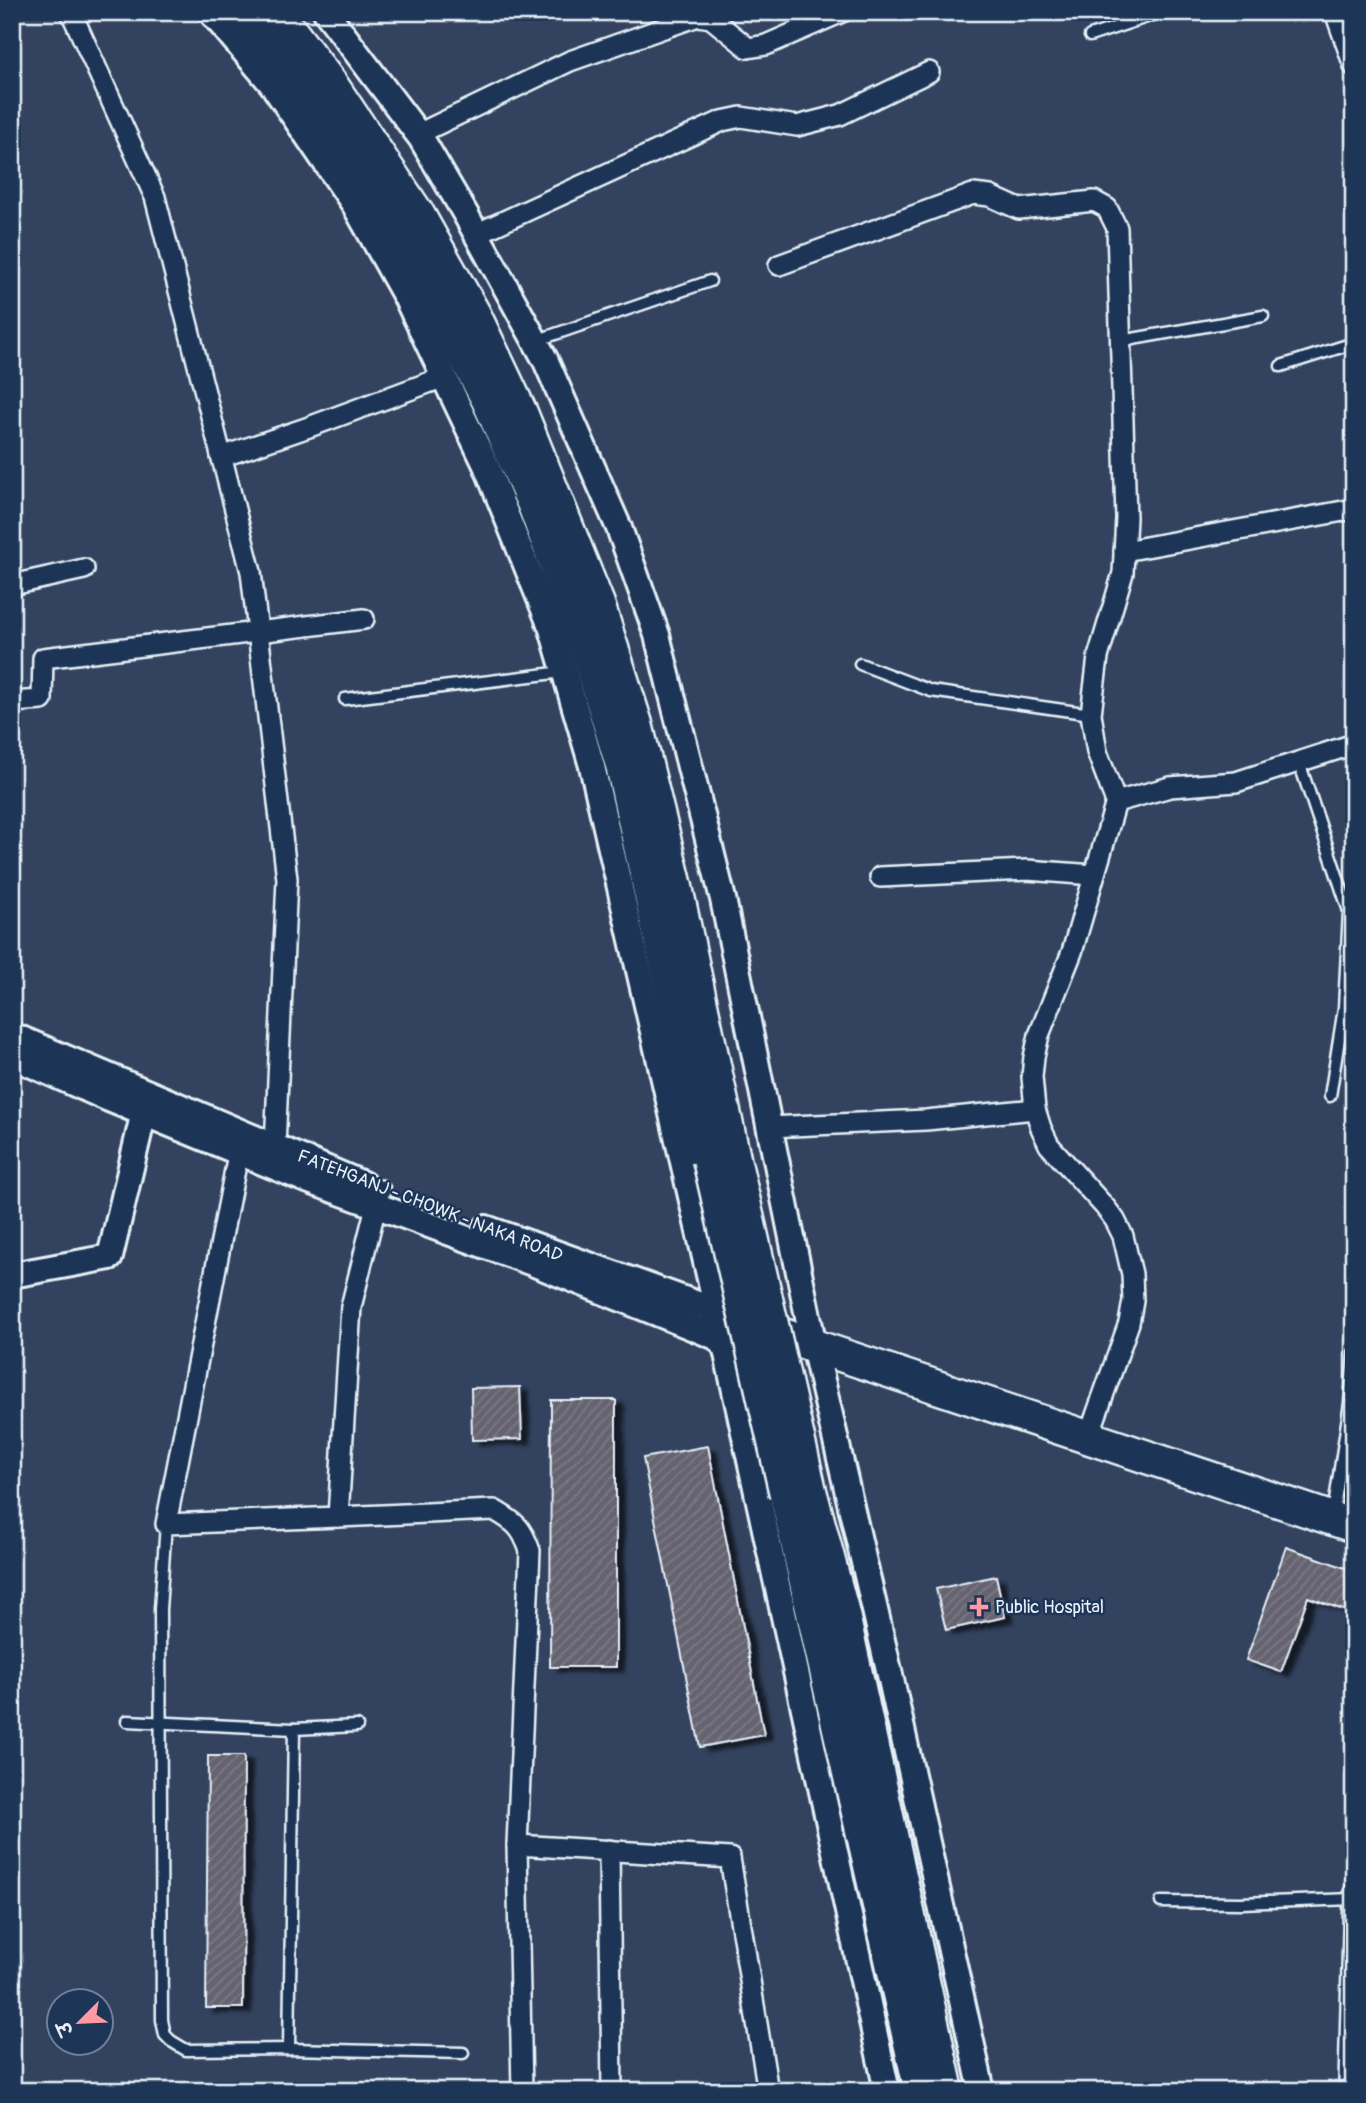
<svg xmlns="http://www.w3.org/2000/svg" width="1366" height="2103" font-family="Pangolin,'Playpen Sans Deva',sans-serif">
<style>
.building{fill:url(#building-hatch);stroke:#e8f1f8;stroke-width:2;filter:url(#shadow)}
.lines{fill:none;stroke-linecap:round;stroke-linejoin:round}
.service-casing{stroke:#e8f1f8;stroke-width:15}
.minor-casing{stroke:#e8f1f8;stroke-width:24}
.tertiary-casing{stroke:#e8f1f8;stroke-width:30}
.trunk-casing{stroke:#e8f1f8;stroke-width:37}
.service{stroke:#1d3557;stroke-width:10}
.minor{stroke:#1d3557;stroke-width:19}
.tertiary{stroke:#1d3557;stroke-width:24}
.trunk{stroke:#1d3557;stroke-width:32}
.trunk-bridge-casing{stroke:#e8f1f8;stroke-width:37;stroke-linecap:butt}
.trunk-bridge{stroke:#1d3557;stroke-width:32}
.poi-dot{fill:#ff9aa2;stroke:#1d3557;stroke-width:2.5}
.labels{text-anchor:middle;dominant-baseline:central;stroke-width:5;stroke-linejoin:round;paint-order:stroke}
.street-label{font-size:18px;fill:#e8f1f8;stroke:#1d3557}
.poi-label{font-size:18px;fill:#e8f1f8;stroke:#1d3557;text-anchor:start}
</style>
<defs>
<pattern id="building-hatch" width="6" height="6" patternUnits="userSpaceOnUse" patternTransform="scale(1.75)"><rect width="6" height="6" fill="#666371"/><path d="M-1 1l2-2M0 6l6-6M5 7l2-2" fill="none" stroke="#7c7a86"/></pattern>
<filter id="shadow"><feDropShadow dx="8" dy="4.5" stdDeviation="2" flood-color="#0009"/></filter>
</defs>
<rect width="100%" height="100%" fill="#33435f"/>
<filter id="ink" filterUnits="userSpaceOnUse"><feTurbulence type="fractalNoise" baseFrequency=".0143" numOctaves="2"/><feDisplacementMap in="SourceGraphic" scale="14" xChannelSelector="R" yChannelSelector="G"/><feConvolveMatrix kernelMatrix="1 2 1 2 8 2 1 2 1" color-interpolation-filters="sRGB"/></filter>
<g filter="url(#ink)">
<!-- building -->
<g class="building">
<polygon points="520,1387 522,1439 472,1440 471,1388"/>
<polygon points="551,1400 616,1400 616,1667 550,1667"/>
<polygon points="708,1446 764,1735 700,1747 643,1458"/>
<polygon points="1286,1547 1354,1571 1354,1614 1308,1597 1281,1672 1246,1660"/>
<polygon points="996,1576 1005,1617 946,1630 936,1589"/>
<polygon points="208,1756 244,1756 243,2008 206,2008"/>
</g>
<g class="lines">
<defs>
<g id="service">
<polyline points="1090,36 1162,12"/>
<polyline points="535,341 710,281"/>
<polyline points="1121,341 1263,316"/>
<polyline points="1281,366 1354,343"/>
<polyline points="860,664 931,691 1091,714"/>
<polyline points="345,699 563,672"/>
<polyline points="1299,762 1349,911 1344,1008 1330,1096"/>
<polyline points="1333,1514 1350,1403 1354,1353"/>
<polyline points="166,1524 160,1609 162,2020 165,2035 171,2041 186,2050 289,2049 463,2053"/>
<polyline points="127,1721 294,1729 357,1726"/>
<polyline points="1161,1902 1241,1903 1354,1899"/>
<polyline points="289,2049 294,1729"/>
</g>
<g id="minor">
<polyline points="71,12 155,197 251,572 287,879 275,1147"/>
<polyline points="1335,12 1354,66"/>
<polyline points="418,134 570,61 698,16 711,18 748,48 766,45 842,12"/>
<polyline points="476,234 722,121 741,117 797,126 840,115 929,72"/>
<polyline points="779,265 973,194 990,196 1019,209 1094,201 1107,208 1117,228 1126,518 1123,573 1098,657 1091,714 1097,752 1116,802"/>
<polyline points="221,457 309,427 444,377"/>
<polyline points="1124,551 1354,509"/>
<polyline points="12,585 84,569"/>
<polyline points="12,702 42,700 43,658 364,619"/>
<polyline points="880,877 1027,870 1094,875"/>
<polyline points="769,1127 926,1120 1035,1109"/>
<polyline points="241,1139 166,1524 338,1517 351,1307 380,1190"/>
<polyline points="1088,1438 1129,1323 1133,1301 1132,1274 1123,1236 1115,1220 1105,1207 1049,1145 1041,1128 1035,1109 1032,1077 1034,1057 1039,1035 1072,952 1116,802 1170,787 1236,782 1354,744"/>
<path d="M 338,1517 L 494,1510 C 515,1522 522,1527 530,1551 L 517,1845 L 522,2091"/>
<polyline points="517,1845 730,1858 768,2091"/>
<polyline points="609,1850 612,2091"/>
<polyline points="1349,2082 1354,1893"/>
</g>
<g id="tertiary">
<polyline points="211,12 272,84 354,204 407,299 486,465 552,629 592,766 724,1340 887,2091"/>
<polyline points="326,12 421,138 466,215 545,359 619,528 657,635 723,899 814,1346 890,1675 982,2091"/>
<polyline points="12,1035 363,1184"/>
<polyline points="12,1056 109,1099 304,1179 535,1264 724,1340"/>
<polyline points="486,1228 717,1311"/>
<polyline points="12,1275 110,1257 147,1099"/>
</g>
<g id="trunk">
<polyline points="246,12 339,141 422,276 488,400 534,505 583,638 622,765 709,1159"/>
<polyline points="276,12 331,84 419,216 474,314 521,413 598,604 636,724 676,887 733,1154"/>
<polyline points="717,1311 814,1346 1354,1526"/>
<polyline points="724,1340 776,1356"/>
<polyline points="810,1491 842,1610 947,2091"/>
<polyline points="786,1494 921,2091"/>
</g>
</defs>
<!-- service casing -->
<use href="#service" class="service-casing"/>
<!-- minor casing -->
<use href="#minor" class="minor-casing"/>
<!-- tertiary casing -->
<use href="#tertiary" class="tertiary-casing"/>
<!-- trunk casing -->
<use href="#trunk" class="trunk-casing"/>
<!-- service -->
<use href="#service" class="service"/>
<!-- minor -->
<use href="#minor" class="minor"/>
<!-- tertiary -->
<use href="#tertiary" class="tertiary"/>
<!-- trunk -->
<use href="#trunk" class="trunk"/>
<defs>
<g id="trunk-bridge">
<polyline points="733,1154 810,1491"/>
<polyline points="709,1159 786,1494"/>
</g>
</defs>
<!-- trunk-bridge casing -->
<use href="#trunk-bridge" class="trunk-bridge-casing"/>
<!-- trunk-bridge -->
<use href="#trunk-bridge" class="trunk-bridge"/>
</g>
</g>
<!-- markers -->
<path class="poi-dot" d="M975.5 1596.5h7v7h7v7h-7v7h-7v-7h-7v-7h7z"/>
<g class="labels">
<!-- street labels -->
<g class="street-label">
<text transform="translate(430 1206) rotate(21)">FATEHGANJ - CHOWK - NAKA ROAD</text>
</g>
<!-- poi labels -->
<g class="poi-label">
<text x="995" y="1607">Public Hospital</text>
</g>
</g>
<!-- margin -->
<rect width="1366" height="2103" fill="none" stroke="#1d3557" stroke-width="42"/>
<rect x="21" y="21" width="1324" height="2061" fill="none" stroke="#e8f1f8" stroke-width="2.5" filter="url(#ink)"/>
<!-- north arrow -->
<g transform="translate(80 2022) rotate(246)"><circle r="33" fill="#1d3557" stroke="#6e8097" stroke-width="2"/>
<path d="M0-5L12 26L0 18L-12 26Z" fill="#ff9aa2"/>
<text y="-10" font-size="19" font-weight="bold" text-anchor="middle" fill="#e8f1f8">उ</text>
</g>
</svg>
